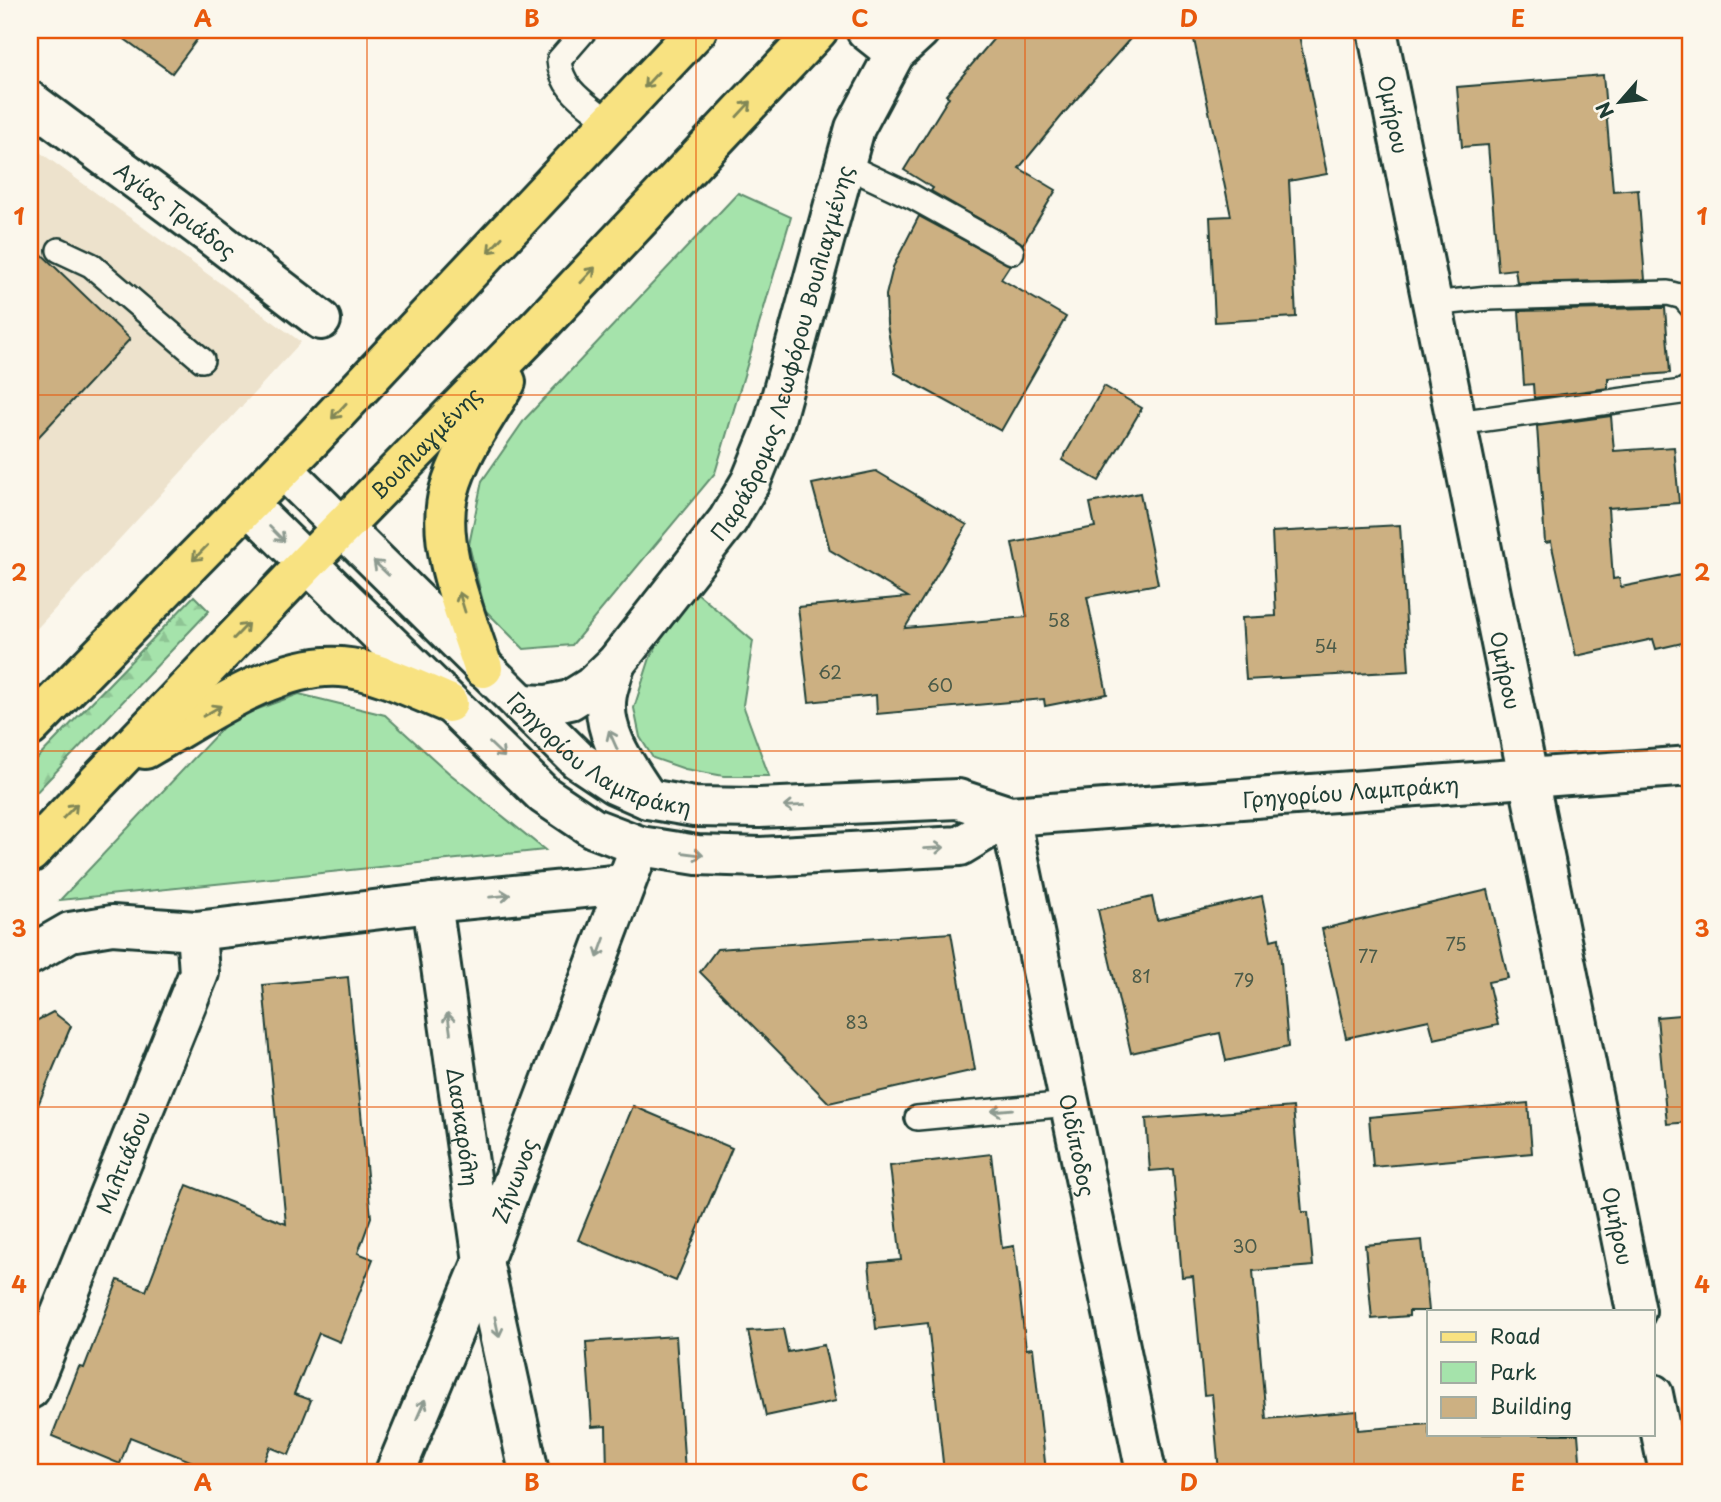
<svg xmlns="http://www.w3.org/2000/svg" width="1721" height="1502" font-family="'Playpen Sans',sans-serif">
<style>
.built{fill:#ede2cc}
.green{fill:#a5e3ab;stroke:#629070;stroke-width:2}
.forest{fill:url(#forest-firs);stroke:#629070;stroke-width:2}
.building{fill:#ccb082;stroke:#1f3d34;stroke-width:2}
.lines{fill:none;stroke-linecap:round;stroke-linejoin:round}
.service-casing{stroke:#1f3d34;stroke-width:28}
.minor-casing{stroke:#1f3d34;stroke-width:44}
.secondary-casing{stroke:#1f3d34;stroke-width:44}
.primary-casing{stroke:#1f3d34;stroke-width:44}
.service{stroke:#fbf7ec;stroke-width:23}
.minor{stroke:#fbf7ec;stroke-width:38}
.secondary{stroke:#fbf7ec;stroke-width:38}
.primary{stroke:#f8e281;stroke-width:38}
.oneway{stroke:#818757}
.oneway2{stroke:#8d9a90}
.grid{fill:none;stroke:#e8590c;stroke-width:2;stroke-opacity:0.55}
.labels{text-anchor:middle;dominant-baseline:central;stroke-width:5;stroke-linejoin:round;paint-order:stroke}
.number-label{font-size:18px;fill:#4a5a48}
.street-label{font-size:21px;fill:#1f3d34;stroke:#fbf7ec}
.neatline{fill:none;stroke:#e8590c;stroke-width:2.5}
.grid-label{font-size:23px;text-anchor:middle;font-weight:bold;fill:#e8590c}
</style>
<defs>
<pattern id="forest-firs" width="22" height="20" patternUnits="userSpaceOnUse" patternTransform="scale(1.75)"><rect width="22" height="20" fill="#a5e3ab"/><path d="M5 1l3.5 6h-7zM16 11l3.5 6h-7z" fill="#8ec494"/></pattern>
</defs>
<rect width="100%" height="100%" fill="#fbf7ec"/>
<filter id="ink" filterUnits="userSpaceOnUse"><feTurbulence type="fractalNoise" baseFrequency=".0143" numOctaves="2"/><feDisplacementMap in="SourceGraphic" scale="14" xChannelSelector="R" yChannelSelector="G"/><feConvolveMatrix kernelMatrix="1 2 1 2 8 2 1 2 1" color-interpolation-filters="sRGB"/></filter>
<g filter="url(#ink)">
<!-- built -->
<polygon class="built" points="30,145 301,342 30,636"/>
<!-- green -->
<g class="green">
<polygon points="738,193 791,217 715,473 572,645 524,649 485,610 469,545 482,481 525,419"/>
<polygon points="689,586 753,641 743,705 769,776 724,776 685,769 653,758 640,737 634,708 650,658"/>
<polygon points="299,694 385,715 449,773 545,850 60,900 231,719"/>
</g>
<!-- forest -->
<polygon class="forest" points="194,596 209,611 30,799 30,766"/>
<!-- building -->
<g class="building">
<polygon points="112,30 204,30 172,73"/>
<polygon points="1001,30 1138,30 1065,112 1019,168 1056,190 1023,244 931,191 933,188 904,170 949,97 946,95"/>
<polygon points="1192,30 1298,30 1327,174 1289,181 1296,317 1215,322 1210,217 1231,216"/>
<polygon points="1603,75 1613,191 1638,189 1645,280 1517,283 1515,269 1498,271 1488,145 1462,147 1457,87"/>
<polygon points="919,216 1010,265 1001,279 1066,317 1001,431 895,373 887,324 886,295 893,267"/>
<polygon points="30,243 130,339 30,446"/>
<polygon points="1647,308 1665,308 1670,373 1608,378 1608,388 1534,398 1533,384 1524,385 1519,311"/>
<polygon points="1104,386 1142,408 1099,481 1062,460"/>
<polygon points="1611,416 1614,451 1674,447 1679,503 1608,508 1613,579 1619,578 1621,587 1691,573 1691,641 1656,649 1653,639 1576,656 1551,542 1545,543 1537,426"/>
<polygon points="876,471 967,525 905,628 1027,617 1012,543 1095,527 1090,503 1140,493 1158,584 1087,597 1107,694 1045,706 1044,699 877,714 876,695 809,702 798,607 908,597 830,550 812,484"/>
<polygon points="1400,525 1409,671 1246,680 1242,618 1276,616 1272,532"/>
<polygon points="1488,890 1508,978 1488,982 1498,1025 1434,1039 1429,1020 1346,1038 1322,929"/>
<polygon points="1262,896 1271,940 1279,938 1288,1047 1226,1061 1220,1033 1131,1053 1098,910 1152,897 1157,920"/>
<polygon points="951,933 975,1070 829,1103 700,972 717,949"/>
<polygon points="348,977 371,1217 358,1253 373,1259 340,1342 319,1333 294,1394 311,1400 289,1455 270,1447 260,1472 218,1472 130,1437 120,1464 52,1436 79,1367 84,1368 118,1280 146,1291 187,1185 286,1224 263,985"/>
<polygon points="53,1012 71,1026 30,1124 30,1024"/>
<polygon points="1691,1014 1691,1122 1667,1124 1657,1017"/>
<polygon points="1528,1103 1532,1153 1373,1167 1369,1117"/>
<polygon points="633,1106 732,1148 676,1281 578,1240"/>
<polygon points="1293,1107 1302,1212 1308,1212 1313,1266 1253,1271 1266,1419 1357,1411 1358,1430 1429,1424 1429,1434 1578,1434 1581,1472 1219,1472 1212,1394 1204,1395 1193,1276 1182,1277 1173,1169 1150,1171 1146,1119"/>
<polygon points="991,1154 1002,1248 1014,1246 1026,1349 1033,1348 1046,1472 944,1472 928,1323 876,1329 869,1263 901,1260 890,1166"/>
<polygon points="1422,1240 1429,1311 1409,1311 1409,1316 1372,1319 1365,1245"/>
<polygon points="783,1329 788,1352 824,1345 836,1401 766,1416 748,1331"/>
<polygon points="676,1336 685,1472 607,1472 606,1426 592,1427 586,1342"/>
</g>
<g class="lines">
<defs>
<g id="service">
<path d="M 585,30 L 559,60 C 561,91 588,104 610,123"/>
<polyline points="845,165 913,197 1012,252"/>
<polyline points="59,250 91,265 202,360"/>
<polyline points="1432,304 1488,298 1668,293 1683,297 1691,306"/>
<polyline points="1457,423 1681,392 1691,386"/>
<polyline points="917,1118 1069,1104"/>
</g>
<g id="minor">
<polyline points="866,30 895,53"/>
<path id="s1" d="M 1377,30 L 1636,1311"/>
<path id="s2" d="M 30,101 L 209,234 L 321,320"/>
<path d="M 616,663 C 613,673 609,684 607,694 C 600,733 628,768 648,799"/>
<path id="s3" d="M 521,704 L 547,705 L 570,700 L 591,687 L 616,663 L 728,520 L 751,481 L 773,427 L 855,128 L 895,53 L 920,30"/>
<path id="s4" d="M 1010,816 L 1146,1472"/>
<path id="s5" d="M 432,903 L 483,1261 L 529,1472"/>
<polyline points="30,955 70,932 112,925 196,931 432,903 624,884"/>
<path id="s6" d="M 30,1389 L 199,973 L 196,931"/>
<polyline points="1653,1394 1669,1472"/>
<path id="s7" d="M 395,1472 L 483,1261 L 640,846"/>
</g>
<g id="secondary">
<path id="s8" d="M 283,469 L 578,760 L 614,784 L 648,799 L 694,807 L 759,808 L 958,799 L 1010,816 L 1691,766"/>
<polyline points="248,505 544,795 593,828 640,846 697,855 761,857 960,846 1010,816"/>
</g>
<g id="primary">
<path d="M 483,668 C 467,617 434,544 449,491 C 460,451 486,417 506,382"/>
<polyline points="30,727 313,438 697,30"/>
<path d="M 145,749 C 200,718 276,662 341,667 C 378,670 414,689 448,703"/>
<path id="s9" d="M 30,853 L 307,563 L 541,324 L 818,30"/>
</g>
</defs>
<!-- service casing -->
<use href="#service" class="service-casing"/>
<!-- minor casing -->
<use href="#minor" class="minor-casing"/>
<!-- secondary casing -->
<use href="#secondary" class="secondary-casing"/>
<!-- primary casing -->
<use href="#primary" class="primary-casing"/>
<!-- service -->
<use href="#service" class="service"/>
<!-- minor -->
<use href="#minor" class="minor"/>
<!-- secondary -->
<use href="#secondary" class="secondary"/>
<!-- primary -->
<use href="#primary" class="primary"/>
</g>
<!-- one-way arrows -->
<defs><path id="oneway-shaft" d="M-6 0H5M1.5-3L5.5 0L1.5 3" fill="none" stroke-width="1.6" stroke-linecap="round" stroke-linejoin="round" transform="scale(1.75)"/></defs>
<g class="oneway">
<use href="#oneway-shaft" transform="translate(651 80) rotate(133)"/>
<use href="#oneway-shaft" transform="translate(744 109) rotate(-47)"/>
<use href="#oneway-shaft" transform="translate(495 245) rotate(133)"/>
<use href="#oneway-shaft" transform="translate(588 275) rotate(-47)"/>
<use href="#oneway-shaft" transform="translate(339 411) rotate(133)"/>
<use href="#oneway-shaft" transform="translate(200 553) rotate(134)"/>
<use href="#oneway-shaft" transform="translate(462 602) rotate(-107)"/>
<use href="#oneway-shaft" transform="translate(241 631) rotate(-46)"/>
<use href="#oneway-shaft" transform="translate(212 711) rotate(-30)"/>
<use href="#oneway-shaft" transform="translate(70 811) rotate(-46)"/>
</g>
<g class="oneway2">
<use href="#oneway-shaft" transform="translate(277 534) rotate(45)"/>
<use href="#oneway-shaft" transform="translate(381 568) rotate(-136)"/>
<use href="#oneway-shaft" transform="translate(613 740) rotate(-114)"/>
<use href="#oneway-shaft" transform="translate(497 750) rotate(44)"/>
<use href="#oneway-shaft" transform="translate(794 806) rotate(177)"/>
<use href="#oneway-shaft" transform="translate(934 848) rotate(-3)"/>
<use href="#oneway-shaft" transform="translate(693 854) rotate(7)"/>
<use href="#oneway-shaft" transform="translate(500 896) rotate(-6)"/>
<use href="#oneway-shaft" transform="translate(601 948) rotate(110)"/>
<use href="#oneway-shaft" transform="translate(449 1023) rotate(-98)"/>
<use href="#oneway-shaft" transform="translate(1002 1110) rotate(175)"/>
<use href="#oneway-shaft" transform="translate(497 1327) rotate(78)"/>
<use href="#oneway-shaft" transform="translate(421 1409) rotate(-67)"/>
</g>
</g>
<!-- grid -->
<path class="grid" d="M 367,30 L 367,1472M 696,30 L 696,1472M 1025,30 L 1025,1472M 1354,30 L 1354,1472M 30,395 L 1691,395M 30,751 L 1691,751M 30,1107 L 1691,1107"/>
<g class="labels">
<!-- number labels -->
<g class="number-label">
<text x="1059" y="619">58</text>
<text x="1326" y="645">54</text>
<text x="830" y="671">62</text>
<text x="940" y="684">60</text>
<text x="1456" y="943">75</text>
<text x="1368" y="955">77</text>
<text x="1141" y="975">81</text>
<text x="1244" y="979">79</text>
<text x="857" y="1021">83</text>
<text x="1245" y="1245">30</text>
</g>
<!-- street labels -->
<g class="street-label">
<text stroke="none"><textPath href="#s1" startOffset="86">Ομήρου</textPath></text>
<text stroke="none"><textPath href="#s2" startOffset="182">Αγίας Τριάδος</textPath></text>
<text stroke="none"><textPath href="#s3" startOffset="467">Παράδρομος Λεωφόρου Βουλιαγμένης</textPath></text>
<text stroke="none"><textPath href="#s9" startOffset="570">Βουλιαγμένης</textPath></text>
<text stroke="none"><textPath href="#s1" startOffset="653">Ομήρου</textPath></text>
<text stroke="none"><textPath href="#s8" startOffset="430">Γρηγορίου Λαμπράκη</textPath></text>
<text stroke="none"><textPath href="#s8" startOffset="1202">Γρηγορίου Λαμπράκη</textPath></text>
<text stroke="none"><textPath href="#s5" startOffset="226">Δασκαρόλη</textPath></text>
<text stroke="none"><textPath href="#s4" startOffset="336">Οιδίποδος</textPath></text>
<text stroke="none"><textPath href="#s6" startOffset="245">Μιλτιάδου</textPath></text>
<text stroke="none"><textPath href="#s7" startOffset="315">Ζήνωνος</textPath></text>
<text stroke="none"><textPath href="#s1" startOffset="1220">Ομήρου</textPath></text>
</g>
</g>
<!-- margin -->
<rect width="1721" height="1502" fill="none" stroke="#fbf7ec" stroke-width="77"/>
<!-- legend -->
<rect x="1427" y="1310" width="228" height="126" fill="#fbf7ec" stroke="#a3ada2" stroke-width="2"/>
<rect x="1441" y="1332" width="35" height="10" fill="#f8e281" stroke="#a3ada2" stroke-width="2"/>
<text x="1490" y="1344" font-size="21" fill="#1f3d34">Road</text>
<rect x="1441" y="1362" width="35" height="21" fill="#a5e3ab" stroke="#a3ada2" stroke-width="2"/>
<text x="1490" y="1380" font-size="21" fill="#1f3d34">Park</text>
<rect x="1441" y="1397" width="35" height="21" fill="#ccb082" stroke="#a3ada2" stroke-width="2"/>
<text x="1490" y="1414" font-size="21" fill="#1f3d34">Building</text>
<!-- north arrow -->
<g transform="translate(1620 102) rotate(242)" stroke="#fbf7ec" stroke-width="5" paint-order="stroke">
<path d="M0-5L12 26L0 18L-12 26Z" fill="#1f3d34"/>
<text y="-10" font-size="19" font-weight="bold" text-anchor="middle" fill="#1f3d34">N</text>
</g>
<rect x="38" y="38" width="1644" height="1426" class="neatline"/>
<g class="grid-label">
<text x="203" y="27">A</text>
<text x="532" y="27">B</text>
<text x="860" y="27">C</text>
<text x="1189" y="27">D</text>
<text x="1518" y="27">E</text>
<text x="19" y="225">1</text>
<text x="1702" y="225">1</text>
<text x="19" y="581">2</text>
<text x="1702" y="581">2</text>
<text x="19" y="937">3</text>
<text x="1702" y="937">3</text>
<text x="19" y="1293">4</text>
<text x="1702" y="1293">4</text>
<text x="203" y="1491">A</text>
<text x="532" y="1491">B</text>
<text x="860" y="1491">C</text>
<text x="1189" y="1491">D</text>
<text x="1518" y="1491">E</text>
</g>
</svg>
